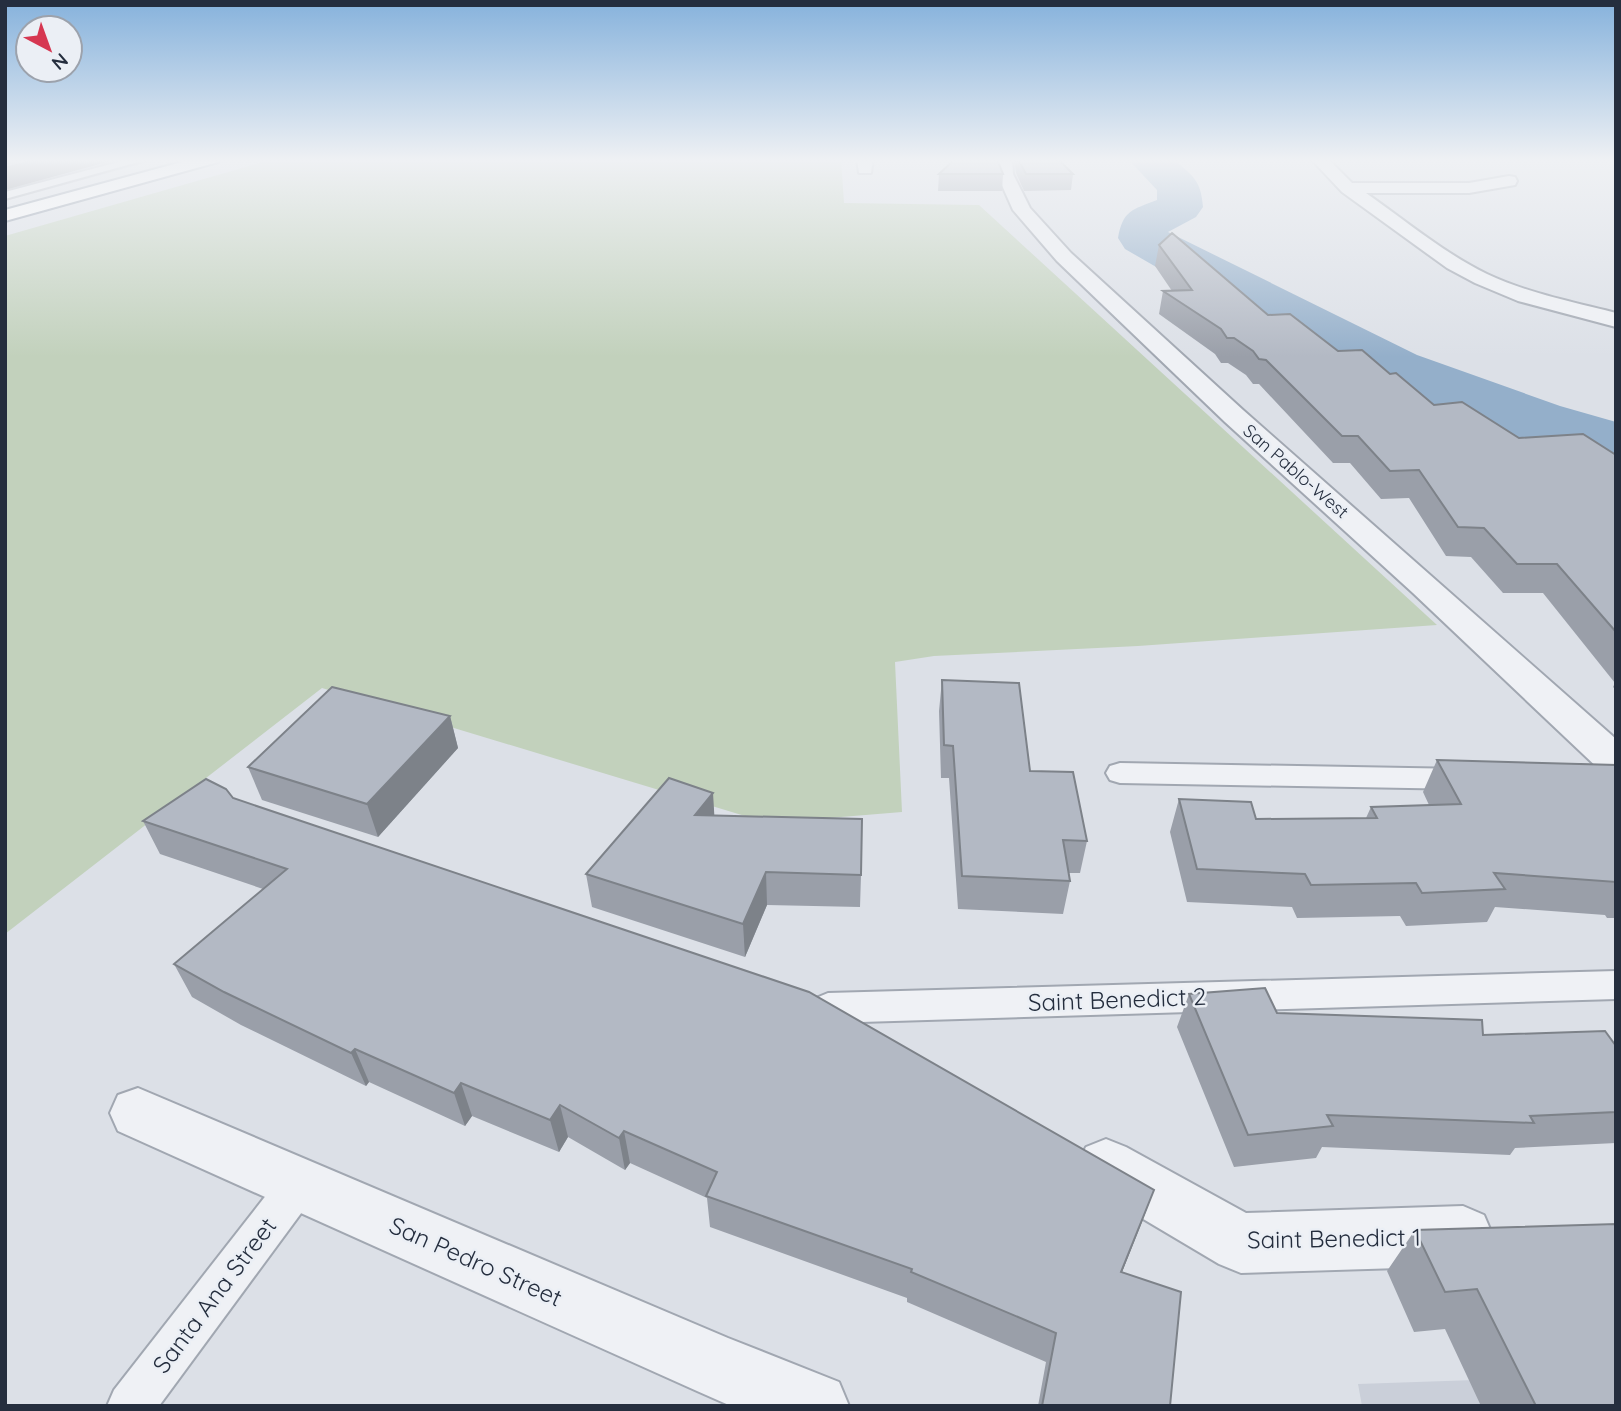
<svg xmlns="http://www.w3.org/2000/svg" width="1621" height="1411" font-family="Quicksand,sans-serif">
<style>
.built{fill:#cacfd9}
.green{fill:#c2d1bc}
.lines{fill:none;stroke-linecap:round;stroke-linejoin:round}
.river{fill:#94afca;fill-rule:evenodd}
.lane-casing{stroke:#a1a7b1;stroke-width:4}
.street-casing{stroke:#a1a7b1;stroke-width:4}
.highway-casing{stroke:#828e9e;stroke-width:4}
.lane{fill:#eff1f5;fill-rule:evenodd}
.street{fill:#eff1f5;fill-rule:evenodd}
.highway{fill:#fff;fill-rule:evenodd}
.wall{fill:#9a9fa9}
.shaded-wall{fill:#7d8289}
.building{fill:#b3b9c4;stroke:#7d8289;stroke-width:2}
.labels{text-anchor:middle;dominant-baseline:central;stroke-width:5;stroke-linejoin:round;paint-order:stroke}
.far-street-label{font-size:18px;fill:#252e3e;stroke:#ebeff5}
.near-street-label{font-size:24px;fill:#252e3e;stroke:#ebeff5}
</style>
<rect width="100%" height="100%" fill="#dce0e7"/>
<!-- built -->
<g class="built">
<polygon points="5,159 161,159 5,201"/>
<polygon points="1616,1375 1616,1406 1362,1406 1358,1384"/>
</g>
<!-- green -->
<polygon class="green" points="273,159 841,159 844,203 979,205 1437,625 1138,646 934,656 895,662 902,812 768,823 322,688 5,934 5,236"/>
<g class="lines">
<!-- river -->
<path class="river" d="M 1128,159 L 1173,159 C 1193,176 1201,180 1203,207 L 1196,217 L 1168,232 L 1417,355 L 1560,406 L 1616,422 L 1616,467 L 1510,436 L 1371,383 L 1184,283 L 1125,249 L 1118,238 C 1123,210 1132,210 1157,200 L 1157,190 Z"/>
<defs>
<g id="lane">
<polygon points="130,159 149,159 5,199 5,192"/>
<polygon points="171,159 196,159 203,163 198,166"/>
<polygon points="1120,763 1464,769 1474,772 1478,779 1474,786 1464,789 1120,783 1110,780 1106,773 1110,766"/>
<polygon points="1616,971 1616,999 828,1023 816,1018 811,1008 816,998 828,993"/>
<polygon points="299,1165 313,1171 319,1184 313,1197 159,1406 107,1406 114,1390 285,1171"/>
</g>
<g id="street">
<polygon points="857,159 873,159 871,173 859,173"/>
<polygon points="996,159 1012,159 1013,174 1030,208 1071,253 1243,410 1616,739 1616,776 1602,772 1413,593 1225,422 1057,261 1013,210 997,174"/>
<path d="M 1311,159 L 1328,159 L 1352,183 L 1469,183 L 1509,176 L 1515,177 L 1517,181 L 1515,185 L 1469,193 L 1366,193 C 1406,221 1444,253 1487,274 C 1527,293 1573,302 1616,313 L 1616,327 L 1518,301 L 1475,283 L 1447,268 L 1342,192 Z"/>
<polygon points="138,1088 728,1338 839,1382 849,1406 731,1406 697,1391 118,1131 110,1113 118,1095"/>
<polygon points="1106,1139 1126,1147 1246,1213 1463,1206 1484,1215 1493,1236 1484,1257 1463,1266 1241,1273 1219,1264 1086,1185 1077,1166 1086,1147"/>
</g>
<polygon id="highway" points="193,159 220,159 218,162 5,221 5,210"/>
</defs>
<!-- lane casing -->
<use href="#lane" class="lane-casing"/>
<!-- street casing -->
<use href="#street" class="street-casing"/>
<!-- highway casing -->
<use href="#highway" class="highway-casing"/>
<!-- lane -->
<use href="#lane" class="lane"/>
<!-- street -->
<use href="#street" class="street"/>
<!-- highway -->
<use href="#highway" class="highway"/>
</g>
<!-- wall -->
<g class="wall">
<polygon points="1014,159 1058,159 1073,174 1071,190 1024,191 1016,173"/>
<polygon points="939,174 1003,174 1002,191 938,191"/>
<polygon points="1159,245 1268,315 1338,351 1390,374 1434,405 1519,438 1616,455 1616,690 1613,687 1615,683 1543,593 1503,593 1471,557 1446,556 1409,498 1381,499 1350,463 1333,463 1259,384 1253,384 1246,375 1228,363 1221,363 1215,354 1159,314 1163,291 1172,291 1155,266"/>
<polygon points="942,680 1030,771 1087,841 1080,873 1069,873 1070,881 1063,914 958,909 949,778 941,778 939,711"/>
<polygon points="450,716 458,748 378,837 262,800 248,767"/>
<polygon points="1437,760 1616,765 1616,918 1607,918 1605,915 1495,907 1487,922 1406,926 1400,916 1297,918 1292,907 1187,902 1170,832 1179,799 1256,819 1366,818 1371,807 1429,805 1423,792"/>
<polygon points="233,798 1154,1190 1122,1272 1170,1406 1038,1406 1046,1362 907,1302 907,1298 710,1227 707,1198 630,1163 625,1170 568,1137 559,1152 472,1116 465,1126 369,1082 366,1086 241,1025 192,997 174,964 263,889 160,854 143,821"/>
<polygon points="715,816 861,875 860,907 767,905 745,957 592,907 586,874"/>
<polygon points="1189,994 1277,1013 1483,1035 1616,1046 1616,1143 1515,1148 1510,1155 1322,1147 1316,1158 1234,1167 1177,1027"/>
<polygon points="1415,1230 1616,1406 1481,1406 1445,1329 1414,1332 1387,1271"/>
</g>
<!-- shaded-wall -->
<g class="shaded-wall">
<polygon points="39,159 110,159 111,161 5,190 5,168"/>
<polygon points="450,716 458,748 378,837 367,804"/>
<polygon points="713,793 715,826 695,815"/>
<polygon points="766,872 767,905 745,957 743,924"/>
<polygon points="355,1049 369,1082 366,1086 351,1053"/>
<polygon points="461,1083 472,1116 465,1126 454,1093"/>
<polygon points="560,1105 568,1137 559,1152 550,1120"/>
<polygon points="624,1131 630,1163 625,1170 619,1138"/>
<polygon points="1154,1190 1142,1222 1110,1302 1121,1272"/>
</g>
<!-- building -->
<g class="building">
<polygon points="5,159 38,159 5,168"/>
<polygon points="955,159 997,159 1003,174 939,174"/>
<polygon points="1018,159 1058,159 1073,174 1026,174"/>
<polygon points="1172,233 1268,315 1290,314 1338,351 1362,350 1390,374 1396,373 1434,405 1462,402 1519,438 1583,434 1616,455 1616,632 1557,564 1517,564 1484,528 1458,527 1419,470 1390,471 1358,436 1342,436 1266,360 1259,359 1253,351 1234,338 1227,338 1221,329 1163,291 1192,290 1159,245"/>
<polygon points="942,680 1019,683 1030,771 1073,772 1087,841 1063,840 1070,881 962,876 953,746 944,745"/>
<polygon points="332,687 450,716 367,804 248,767"/>
<polygon points="1437,760 1616,765 1616,882 1494,873 1505,889 1422,893 1416,883 1311,885 1305,874 1197,869 1179,799 1251,802 1256,819 1377,818 1371,807 1461,804"/>
<polygon points="669,778 713,793 695,815 862,819 861,875 766,872 743,924 586,874"/>
<polygon points="206,779 226,789 233,798 809,992 1154,1190 1121,1272 1181,1292 1170,1406 1042,1406 1056,1333 911,1272 912,1269 706,1196 717,1172 624,1131 619,1138 560,1105 550,1120 461,1083 454,1093 355,1049 351,1053 224,992 174,964 287,869 143,821"/>
<polygon points="1265,988 1277,1013 1482,1020 1483,1035 1605,1031 1616,1046 1616,1112 1530,1116 1534,1123 1327,1115 1333,1126 1248,1135 1189,994"/>
<polygon points="1616,1224 1616,1406 1536,1406 1477,1289 1445,1292 1415,1230"/>
</g>
<!-- sky -->
<linearGradient id="sky" x2="0" y2="1"><stop stop-color="#86b2dc"/><stop offset="0.45" stop-color="#eff1f4"/><stop offset="1" stop-color="#eff1f4" stop-opacity="0"/></linearGradient>
<rect width="1621" height="357" fill="url(#sky)"/>
<g class="labels">
<!-- far-street labels -->
<g class="far-street-label">
<text transform="translate(1296 471) rotate(41)">San Pablo-West</text>
</g>
<!-- near-street labels -->
<g class="near-street-label">
<text transform="translate(1117 999) rotate(-2)">Saint Benedict 2</text>
<text transform="translate(1334 1238) rotate(-1)">Saint Benedict 1</text>
<text transform="translate(476 1261) rotate(24)">San Pedro Street</text>
<text transform="translate(214 1295) rotate(-53)">Santa Ana Street</text>
</g>
</g>
<!-- border -->
<rect width="1621" height="1411" fill="none" stroke="#252e3e" stroke-width="14"/>
<!-- north arrow -->
<g transform="translate(49 49) rotate(139)"><circle r="33" fill="#ebeff5" stroke="#9ca2ac" stroke-width="2"/>
<path d="M0-5L12 26L0 18L-12 26Z" fill="#d63751"/>
<text y="-10" font-size="19" font-weight="bold" text-anchor="middle" fill="#252e3e">N</text>
</g>
</svg>
